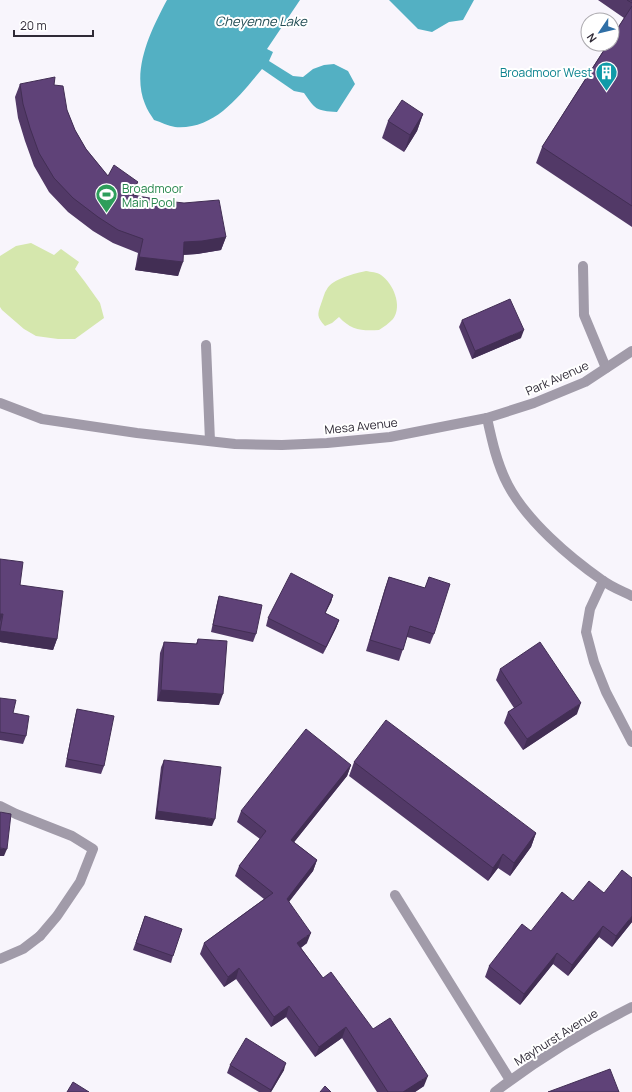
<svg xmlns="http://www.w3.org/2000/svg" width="632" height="1092" font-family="Manrope,sans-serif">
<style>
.green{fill:#d5e7ad}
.water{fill:#53b0c3}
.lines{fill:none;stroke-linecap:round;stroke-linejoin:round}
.service{stroke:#a19ba9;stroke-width:10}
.minor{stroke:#a19ba9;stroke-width:10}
.tertiary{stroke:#a19ba9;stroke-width:10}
.wall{fill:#523967}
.shaded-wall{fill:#422e54}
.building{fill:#5f4278;stroke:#422e54}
.labels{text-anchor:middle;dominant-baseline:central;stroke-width:4;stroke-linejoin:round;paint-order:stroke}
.culture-label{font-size:12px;fill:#0d838f;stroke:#fff;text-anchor:end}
.leisure-label{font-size:12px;fill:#27864d;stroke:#fff;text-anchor:start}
.street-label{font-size:12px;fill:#2f2a36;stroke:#fff}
.water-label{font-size:13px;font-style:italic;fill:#244e56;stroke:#fff}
</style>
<rect width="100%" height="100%" fill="#f8f5fc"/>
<!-- green -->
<g class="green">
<polygon points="31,243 54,255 61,249 79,262 75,269 85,282 100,303 104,318 75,339 58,339 36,336 24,329 2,310 0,307 0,256 16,246"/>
<path d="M 366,271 C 371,272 377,272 381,275 C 393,283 403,306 393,319 C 389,323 384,327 379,330 C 361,331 351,330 339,317 L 332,323 L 325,326 C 317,317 317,315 321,304 C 323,299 324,293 327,289 C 332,279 356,273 366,271 Z"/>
</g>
<!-- water -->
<g class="water">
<path d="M 167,0 L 300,0 L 267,49 L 273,52 L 269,61 L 293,76 L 303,77 L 313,69 L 324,65 L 334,64 L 348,71 L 355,84 L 337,112 C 316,111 315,109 304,93 L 294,91 L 262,69 C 239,96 215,130 175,127 C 168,126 161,122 154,120 C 151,115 147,110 145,104 C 131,70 151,30 167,0 Z"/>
<polygon points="389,0 474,0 463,20 449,22 432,32 418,29"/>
</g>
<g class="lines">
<!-- service -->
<g class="service">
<polyline points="583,266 584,315 606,368"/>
<polyline points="206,345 210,441"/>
<polyline points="0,806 16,814 72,836 93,849 80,882 57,916 40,936"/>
<polyline points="395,895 510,1080"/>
</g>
<!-- minor -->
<g class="minor">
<path d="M 487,418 C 492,441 497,464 508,485 C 527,521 569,557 602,580 C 611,587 622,591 632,596"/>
<polyline points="603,581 590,609 586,632 594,662 606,692 632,742"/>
<polyline points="0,959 23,949 40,936"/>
<path d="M 495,1092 C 538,1059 584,1031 632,1007"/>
</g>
<!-- tertiary -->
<polyline class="tertiary" points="0,403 42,419 137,433 235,444 282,445 327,443 390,437 487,418 534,403 585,382 632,351"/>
</g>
<!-- wall -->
<g class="wall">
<polygon points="598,0 632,0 632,227 536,163 542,147 624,18"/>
<polygon points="20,84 54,85 67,110 75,130 86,149 108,176 134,195 226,237 221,250 197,254 183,255 178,276 135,270 138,253 113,243 93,231 68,212 49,192 34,166 25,141 18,118 15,97"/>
<polygon points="423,114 417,131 404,152 382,138 388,121"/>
<polygon points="462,320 521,338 472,359 459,327"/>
<polygon points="0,559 20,585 57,639 53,650 0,642"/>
<polygon points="389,577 425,588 429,577 434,634 430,644 407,637 399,661 366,651 385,588"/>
<polygon points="333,595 331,602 325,613 339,620 336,628 323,654 266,626 268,618"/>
<polygon points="219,596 256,634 253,642 211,632 217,603"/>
<polygon points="198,639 219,705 157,701 160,653 164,642 196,644"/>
<polygon points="500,669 577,714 523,750 504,723 508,712 514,708 496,680"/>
<polygon points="0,698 26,736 23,744 0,740"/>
<polygon points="77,709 104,766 101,774 65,767 75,717"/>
<polygon points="164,760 212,826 155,819 161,767"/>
<polygon points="354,762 536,833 531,847 510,876 498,868 488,881 349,776"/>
<polygon points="351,765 347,776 294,842 317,860 313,871 289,902 307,943 301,948 323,978 373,1029 424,1086 415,1092 377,1092 342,1038 315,1057 286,1017 271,1027 236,979 224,987 200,954 204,943 264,899 235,876 239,866 260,839 237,822 241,811"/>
<polygon points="573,901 632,922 612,947 599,937 568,976 553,964 520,1005 485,977 489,966 531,931"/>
<polygon points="145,916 173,956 171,963 133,950"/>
<polygon points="230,1065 284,1070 271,1092 259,1092 227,1073"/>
</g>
<!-- shaded-wall -->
<g class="shaded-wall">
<polygon points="423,114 417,131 404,152 410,135"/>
<polygon points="138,182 134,195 127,194"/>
<polygon points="226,237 221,250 197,254 179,255 184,242"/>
<polygon points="139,257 183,262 178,276 135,270"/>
<polygon points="524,330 521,338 472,359 475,351"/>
<polygon points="333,595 331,602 322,620 325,613"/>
<polygon points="0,614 3,614 0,622"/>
<polygon points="339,620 336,628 323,654 326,647"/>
<polygon points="0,631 57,639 53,650 0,642"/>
<polygon points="161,690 223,694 219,705 157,701"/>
<polygon points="581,703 577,714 523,750 527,739"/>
<polygon points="351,765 347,776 287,851 291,840"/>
<polygon points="157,811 215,819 212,826 155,819"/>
<polygon points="536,833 531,847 510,876 514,863"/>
<polygon points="0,848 7,849 4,856 0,856"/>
<polygon points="503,854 498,868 488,881 493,868"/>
<polygon points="317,860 313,871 283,909 287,899"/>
<polygon points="632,916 632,922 612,947 616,936"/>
<polygon points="603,926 599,937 568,976 572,965"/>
<polygon points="311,933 307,943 293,953 297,943"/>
<polygon points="557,953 553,964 520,1005 524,994"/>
<polygon points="239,968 236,979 224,987 228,977"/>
<polygon points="289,1006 286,1017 271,1027 274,1017"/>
<polygon points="346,1027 342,1038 315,1057 319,1047"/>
<polygon points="286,1063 284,1070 271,1092 270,1092"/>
<polygon points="428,1076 424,1086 415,1092 403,1092"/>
</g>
<!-- building -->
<g class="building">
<polygon points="627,0 632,0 632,3"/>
<polygon points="632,6 632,206 542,147 608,44 612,44 612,37"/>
<polygon points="55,77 54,85 63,86 67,110 75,130 86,149 108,176 114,165 138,182 127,194 166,201 184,203 219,200 226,237 202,241 184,242 183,262 139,257 143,239 118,230 98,217 73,198 54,178 39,153 30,128 23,104 20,84"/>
<polygon points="402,100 423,114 410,135 388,121"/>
<polygon points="510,299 524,330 475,351 462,320"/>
<polygon points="0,559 23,562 20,585 63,591 57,639 0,631 3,614 0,614"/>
<polygon points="291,573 333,595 325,613 339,620 326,647 268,618"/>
<polygon points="389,577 425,588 429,577 450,584 434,634 410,626 403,650 370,640"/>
<polygon points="219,596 262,605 256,634 213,625"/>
<polygon points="198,639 227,641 223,694 161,690 164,642 197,644"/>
<polygon points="540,642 581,703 527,739 508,712 522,703 500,669"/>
<polygon points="0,698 16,700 13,713 29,716 26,736 0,732"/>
<polygon points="77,709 114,716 104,766 67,759"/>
<polygon points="386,720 536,833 514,863 503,854 493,868 354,762"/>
<polygon points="306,729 351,765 291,840 317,860 287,899 311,933 297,943 323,978 331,972 373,1029 390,1018 428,1076 403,1092 388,1092 346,1027 319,1047 289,1006 274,1017 239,968 228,977 204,943 273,893 239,866 266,831 241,811"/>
<polygon points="164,760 221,767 215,819 157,811"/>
<polygon points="0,812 11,814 7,849 0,848"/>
<polygon points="622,870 632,878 632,916 616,936 603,926 572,965 557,953 524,994 489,966 522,924 531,931 562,892 573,901 589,881 604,893"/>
<polygon points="145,916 182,929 173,956 136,943"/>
<polygon points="246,1038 286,1063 271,1090 230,1065"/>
<polygon points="610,1069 619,1092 548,1092"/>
<polygon points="73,1082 89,1092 67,1092"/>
<polygon points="325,1086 331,1092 320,1092"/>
</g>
<!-- icons -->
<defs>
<symbol id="building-pin" viewBox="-11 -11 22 30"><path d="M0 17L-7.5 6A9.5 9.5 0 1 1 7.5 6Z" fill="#0f9aa8" stroke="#fff"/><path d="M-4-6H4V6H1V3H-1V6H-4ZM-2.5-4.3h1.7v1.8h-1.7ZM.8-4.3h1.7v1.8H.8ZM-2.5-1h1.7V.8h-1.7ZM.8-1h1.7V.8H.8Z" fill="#fff"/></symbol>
<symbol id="stadium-pin" viewBox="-11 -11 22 30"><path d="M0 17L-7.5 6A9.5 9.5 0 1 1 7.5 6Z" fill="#2e9e5b" stroke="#fff"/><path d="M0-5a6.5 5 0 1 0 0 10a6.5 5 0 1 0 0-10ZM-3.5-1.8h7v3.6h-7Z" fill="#fff"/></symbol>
</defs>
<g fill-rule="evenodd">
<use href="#building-pin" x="594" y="60" width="25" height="34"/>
<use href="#stadium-pin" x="94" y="182" width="25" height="34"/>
</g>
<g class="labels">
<!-- culture labels -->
<g class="culture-label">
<text x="592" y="72">Broadmoor West</text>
</g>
<!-- leisure labels -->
<g class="leisure-label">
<text x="122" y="188">Broadmoor<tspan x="122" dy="14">Main Pool</tspan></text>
</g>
<!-- street labels -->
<g class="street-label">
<text transform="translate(557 378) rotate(-24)">Park Avenue</text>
<text transform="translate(361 426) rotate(-6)">Mesa Avenue</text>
<text transform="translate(556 1037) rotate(-32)">Mayhurst Avenue</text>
</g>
<!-- water labels -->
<g class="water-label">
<text x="261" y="21">Cheyenne Lake</text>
</g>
</g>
<!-- north arrow -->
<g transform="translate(600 32) rotate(235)"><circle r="19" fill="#ffffff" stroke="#acaaaf"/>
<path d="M0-3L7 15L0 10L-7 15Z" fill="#306fa6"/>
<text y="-6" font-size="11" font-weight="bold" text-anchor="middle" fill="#2f2a36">N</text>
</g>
<!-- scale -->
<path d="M14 30v6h79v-6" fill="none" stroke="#2f2a36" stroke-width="2"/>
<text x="20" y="30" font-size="12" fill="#2f2a36" stroke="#ffffff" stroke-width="3" paint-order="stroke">20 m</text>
</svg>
